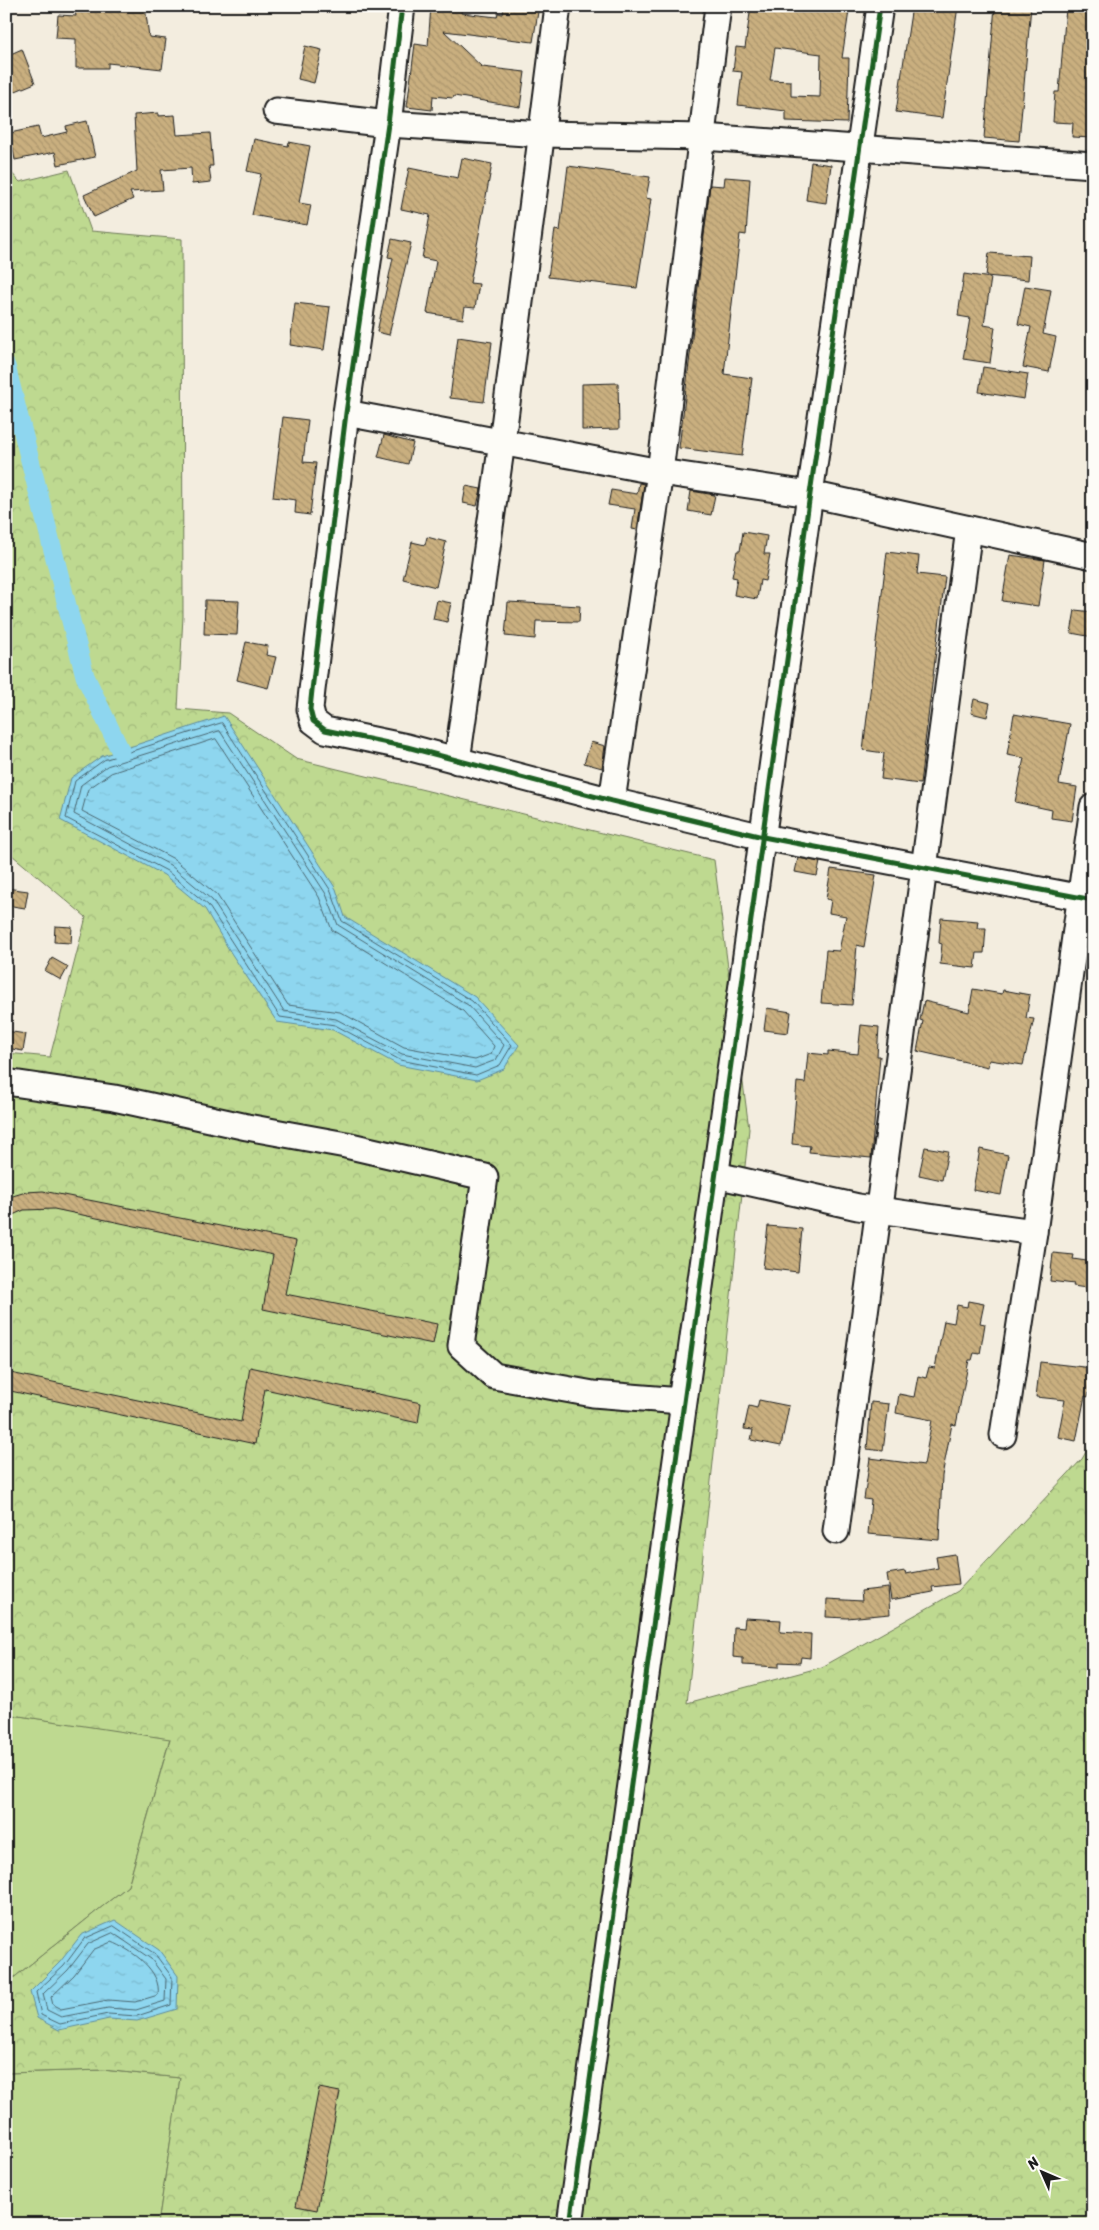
<svg xmlns="http://www.w3.org/2000/svg" width="1099" height="2230" font-family="Sriracha,sans-serif">
<style>
.green{fill:#bed990;stroke:#6d7a56}
.forest{fill:url(#forest-crowns);stroke:#6d7a56}
.water{fill:url(#water-ripples);stroke:#608c9b}
.lines{fill:none;stroke-linecap:round;stroke-linejoin:round}
.shore{stroke:#4a6670;stroke-width:1}
.canal{stroke:#8ed6ef;stroke-width:19}
.building{fill:url(#building-back-hatch);stroke:#1c1c1c;fill-rule:evenodd}
.minor-casing{stroke:#1c1c1c;stroke-width:29}
.minor{stroke:#fdfcf7;stroke-width:25}
.cycleway-casing{stroke:#fdfcf7;stroke-width:8}
.cycleway{stroke:#1b5e20;stroke-width:5}
</style>
<defs>
<pattern id="forest-crowns" width="20" height="18" patternUnits="userSpaceOnUse" patternTransform="scale(1.25)"><rect width="20" height="18" fill="#bed990"/><path d="M2 6a3 3 0 1 1 6 0M12 15a3 3 0 1 1 6 0" fill="none" stroke="#a3ba7c"/></pattern>
<pattern id="water-ripples" width="26" height="14" patternUnits="userSpaceOnUse" patternTransform="scale(1.25)"><rect width="26" height="14" fill="#8ed6ef"/><path d="M2 4q2-2 4 0t4 0M15 11q2-2 4 0t4 0" fill="none" stroke="#7ab7cc"/></pattern>
<pattern id="building-back-hatch" width="6" height="6" patternUnits="userSpaceOnUse" patternTransform="scale(1.25)"><rect width="6" height="6" fill="#c9af7f"/><path d="M-1 5l2 2M0 0l6 6M5-1l2 2" fill="none" stroke="#ac966d"/></pattern>
</defs>
<rect width="100%" height="100%" fill="#f3eddf"/>
<filter id="ink" filterUnits="userSpaceOnUse"><feTurbulence type="fractalNoise" baseFrequency=".02" numOctaves="2"/><feDisplacementMap in="SourceGraphic" scale="10" xChannelSelector="R" yChannelSelector="G"/><feConvolveMatrix kernelMatrix="1 2 1 2 8 2 1 2 1" color-interpolation-filters="sRGB"/></filter>
<g filter="url(#ink)">
<!-- green -->
<g class="green">
<polygon points="6,1714 170,1738 128,1886 6,1984"/>
<polygon points="103,2070 180,2078 158,2224 6,2224 6,2073"/>
</g>
<!-- forest -->
<polygon class="forest" points="6,167 20,182 69,170 91,231 182,239 183,616 178,709 228,713 296,759 714,860 749,1129 687,1703 822,1667 958,1591 1082,1459 1093,1440 1093,2224 158,2224 180,2078 103,2070 6,2073 6,1984 128,1886 170,1739 6,1714 6,1053 50,1057 86,917 6,850"/>
<!-- water -->
<g class="water">
<polygon points="224,716 336,889 345,917 475,997 519,1045 504,1069 477,1080 398,1065 333,1030 277,1022 231,953 205,909 164,875 60,820 71,778 102,756"/>
<polygon points="115,1920 159,1950 178,1976 177,2009 137,2021 109,2019 59,2030 37,2018 30,1992 60,1962 81,1935"/>
</g>
<g class="lines">
<!-- shore -->
<g class="shore">
<polygon points="222,723 331,891 342,921 472,1001 512,1045 500,1065 476,1075 400,1060 335,1025 280,1017 208,905 167,871 66,818 75,781 104,760"/>
<polygon points="220,731 326,894 338,925 468,1005 504,1045 496,1060 475,1068 402,1054 336,1019 284,1011 212,900 170,865 74,814 81,785 107,766"/>
<polygon points="216,739 319,897 332,930 463,1011 494,1046 491,1054 475,1060 404,1047 340,1012 288,1005 217,895 174,859 82,811 88,789 111,773"/>
<polygon points="114,1926 155,1954 172,1977 171,2005 137,2016 108,2014 60,2024 41,2015 36,1992 64,1966 84,1939"/>
<polygon points="113,1933 151,1959 166,1979 165,2001 136,2010 108,2008 61,2017 47,2010 43,1994 68,1970 88,1944"/>
<path d="M 112,1942 C 132,1950 162,1971 158,1995 L 135,2002 L 108,2000 L 61,2009 L 53,2005 L 51,1997 L 74,1975 L 93,1950 Z"/>
</g>
<!-- canal -->
<polyline class="canal" points="6,366 85,676 120,750"/>
</g>
<!-- building -->
<g class="building">
<polygon points="74,6 145,6 149,37 166,39 162,69 108,63 108,68 76,68 76,39 56,38 58,15 76,16"/>
<polygon points="431,6 462,6 461,13 497,17 498,13 503,14 504,6 539,6 533,42 444,31 482,67 525,72 520,107 454,96 453,98 433,96 432,110 407,107 415,44 428,46"/>
<path d="M 751,6 L 813,6 L 849,11 L 842,58 L 849,58 L 847,123 L 786,121 L 786,111 L 738,105 L 742,72 L 733,71 L 736,47 L 745,48 ZM 775,48 L 821,54 L 820,97 L 791,96 L 791,81 L 770,80 Z"/>
<polygon points="912,6 958,6 942,118 896,112"/>
<polygon points="995,6 1031,6 1019,141 984,138"/>
<polygon points="1066,8 1093,11 1093,138 1072,137 1073,123 1053,122 1055,92 1059,92"/>
<polygon points="305,46 322,50 314,83 298,79"/>
<polygon points="22,49 35,83 6,95 6,56"/>
<polygon points="158,113 158,116 175,115 177,135 210,133 213,166 209,166 211,182 192,184 191,168 161,170 163,190 130,192 133,199 94,217 84,195 137,171 134,115"/>
<polygon points="87,121 95,157 58,165 55,152 15,160 10,133 38,127 41,138 67,132 66,126"/>
<polygon points="254,139 288,146 289,142 310,146 299,203 311,205 307,225 252,215 261,174 247,171"/>
<polygon points="462,158 492,164 470,283 479,284 475,308 465,307 463,319 427,313 436,261 422,258 430,215 401,209 409,168 458,178"/>
<polygon points="811,162 831,165 826,203 806,200"/>
<polygon points="568,166 650,177 646,198 651,199 637,288 548,277 555,230 560,231"/>
<polygon points="725,177 750,179 746,235 740,234 724,374 752,378 742,456 679,448 710,185 724,186"/>
<polygon points="392,239 411,243 389,335 377,332 393,258 388,257"/>
<polygon points="989,253 1030,256 1028,280 986,276"/>
<polygon points="964,274 991,278 984,325 995,327 990,363 963,359 970,318 958,316"/>
<polygon points="1025,286 1051,290 1043,334 1056,337 1049,372 1023,367 1031,327 1018,324"/>
<polygon points="295,303 330,307 324,350 290,345"/>
<polygon points="458,337 492,342 484,402 450,398"/>
<polygon points="983,367 1028,374 1024,399 979,392"/>
<polygon points="618,383 619,429 582,430 582,384"/>
<polygon points="283,417 308,420 303,462 316,463 310,515 295,513 296,500 273,497"/>
<polygon points="384,435 413,443 408,464 378,457"/>
<polygon points="639,483 644,484 637,530 632,529 635,509 608,505 611,490 637,494"/>
<polygon points="466,486 481,489 477,506 463,503"/>
<polygon points="691,491 715,495 711,515 688,511"/>
<polygon points="743,532 767,536 764,554 770,554 765,581 760,580 757,599 734,595 737,578 732,577 737,551 740,551"/>
<polygon points="427,537 446,542 436,587 403,579 412,542 425,545"/>
<polygon points="887,552 919,556 917,574 945,577 920,784 881,779 884,753 863,750"/>
<polygon points="1010,555 1045,560 1038,606 1002,601"/>
<polygon points="205,600 239,601 237,635 204,634"/>
<polygon points="437,600 451,603 447,622 433,619"/>
<polygon points="508,602 580,606 579,622 536,621 535,639 505,636"/>
<polygon points="1075,610 1093,612 1093,637 1071,633"/>
<polygon points="246,642 268,646 266,655 276,657 268,688 237,680"/>
<polygon points="974,699 990,703 987,717 971,713"/>
<polygon points="1014,714 1070,724 1059,784 1077,787 1072,821 1051,818 1052,810 1015,802 1024,758 1007,755"/>
<polygon points="591,742 605,746 602,768 584,763"/>
<polygon points="798,858 820,862 817,876 795,872"/>
<polygon points="831,869 876,875 864,947 857,945 852,1005 821,1003 826,950 839,951 846,916 829,913 831,900 826,899"/>
<polygon points="6,888 28,891 25,908 6,905"/>
<polygon points="941,918 978,921 977,928 986,928 984,953 977,953 975,968 940,964 942,944 939,943"/>
<polygon points="55,926 72,927 71,943 54,942"/>
<polygon points="52,958 68,967 61,980 45,971"/>
<polygon points="973,989 1002,994 1003,990 1030,995 1026,1018 1034,1019 1023,1065 989,1060 988,1067 917,1051 923,1021 920,1020 924,1001 969,1012"/>
<polygon points="767,1008 791,1012 788,1033 764,1030"/>
<polygon points="861,1025 879,1027 877,1056 880,1056 871,1158 809,1152 810,1146 792,1144 797,1082 805,1083 808,1053 828,1055 828,1051 858,1054"/>
<polygon points="6,1031 26,1034 23,1051 6,1048"/>
<polygon points="925,1147 948,1151 942,1180 919,1175"/>
<polygon points="980,1149 1008,1155 1001,1195 973,1190"/>
<polygon points="43,1191 296,1241 285,1294 437,1324 433,1344 263,1309 273,1255 54,1209 24,1210 6,1218 6,1198 26,1192"/>
<polygon points="768,1226 802,1229 798,1272 763,1268"/>
<polygon points="1053,1253 1074,1255 1073,1259 1093,1262 1093,1289 1073,1286 1074,1284 1050,1281"/>
<polygon points="968,1301 984,1304 980,1323 985,1324 980,1354 974,1353 972,1360 969,1360 956,1425 952,1424 942,1476 939,1540 868,1534 871,1500 864,1499 870,1458 924,1465 932,1420 896,1413 899,1394 914,1397 918,1376 926,1378 929,1367 935,1368 944,1321 954,1323 957,1305 967,1307"/>
<polygon points="1040,1362 1092,1368 1088,1397 1085,1396 1076,1441 1058,1437 1065,1400 1036,1397"/>
<polygon points="250,1367 421,1403 418,1423 265,1389 255,1444 6,1390 6,1372 241,1422"/>
<polygon points="759,1400 789,1406 781,1446 751,1440 753,1430 744,1429 749,1406 757,1408"/>
<polygon points="871,1402 889,1404 883,1451 867,1449"/>
<polygon points="955,1554 959,1584 932,1587 933,1592 891,1600 887,1574 905,1571 906,1574 938,1568 936,1557"/>
<polygon points="888,1588 890,1614 847,1618 826,1617 827,1599 862,1601 861,1591"/>
<polygon points="745,1618 781,1620 780,1632 811,1634 810,1658 801,1657 800,1663 779,1662 779,1667 743,1665 743,1658 733,1657 734,1627 744,1628"/>
<polygon points="319,2088 340,2092 317,2210 296,2206"/>
</g>
<g class="lines">
<defs>
<g id="minor">
<polyline points="402,6 388,124 346,413 312,690 310,709 313,721 325,730 407,747 612,801 763,837 1093,900"/>
<polyline points="276,111 388,124 542,134 703,137 1093,165"/>
<polyline points="346,413 660,472 810,494 1093,556"/>
<polyline points="457,761 502,442 558,6"/>
<polyline points="612,801 660,472 718,6"/>
<polyline points="6,1082 114,1098 247,1127 346,1145 485,1177 461,1346 494,1376 593,1394 681,1401 684,1380"/>
<polyline points="716,1175 858,1207 1034,1232"/>
<polyline points="1003,1435 1034,1232 1093,807"/>
<polyline points="836,1531 969,529"/>
<polyline points="570,2224 810,494 880,6"/>
</g>
</defs>
<!-- minor casing -->
<use href="#minor" class="minor-casing"/>
<!-- minor -->
<use href="#minor" class="minor"/>
<defs>
<g id="cycleway">
<polyline points="402,6 388,124 346,413 312,690 310,709 313,721 325,730 407,747 612,801 763,837 1093,900"/>
<polyline points="570,2224 810,494 880,6"/>
</g>
</defs>
<!-- cycleway casing -->
<use href="#cycleway" class="cycleway-casing"/>
<!-- cycleway -->
<use href="#cycleway" class="cycleway"/>
</g>
</g>
<!-- margin -->
<rect width="1099" height="2230" fill="none" stroke="#fdfcf7" stroke-width="25"/>
<rect x="12" y="12" width="1074" height="2205" fill="none" stroke="#1c1c1c" stroke-width="2" filter="url(#ink)"/>
<!-- north arrow -->
<g transform="translate(1042 2172) rotate(315)" stroke="#fdfcf7" stroke-width="4" paint-order="stroke">
<path d="M0-4L9 19L0 12L-9 19Z" fill="#1c1c1c"/>
<text y="-8" font-size="14" font-weight="bold" text-anchor="middle" fill="#1c1c1c">N</text>
</g>
</svg>
